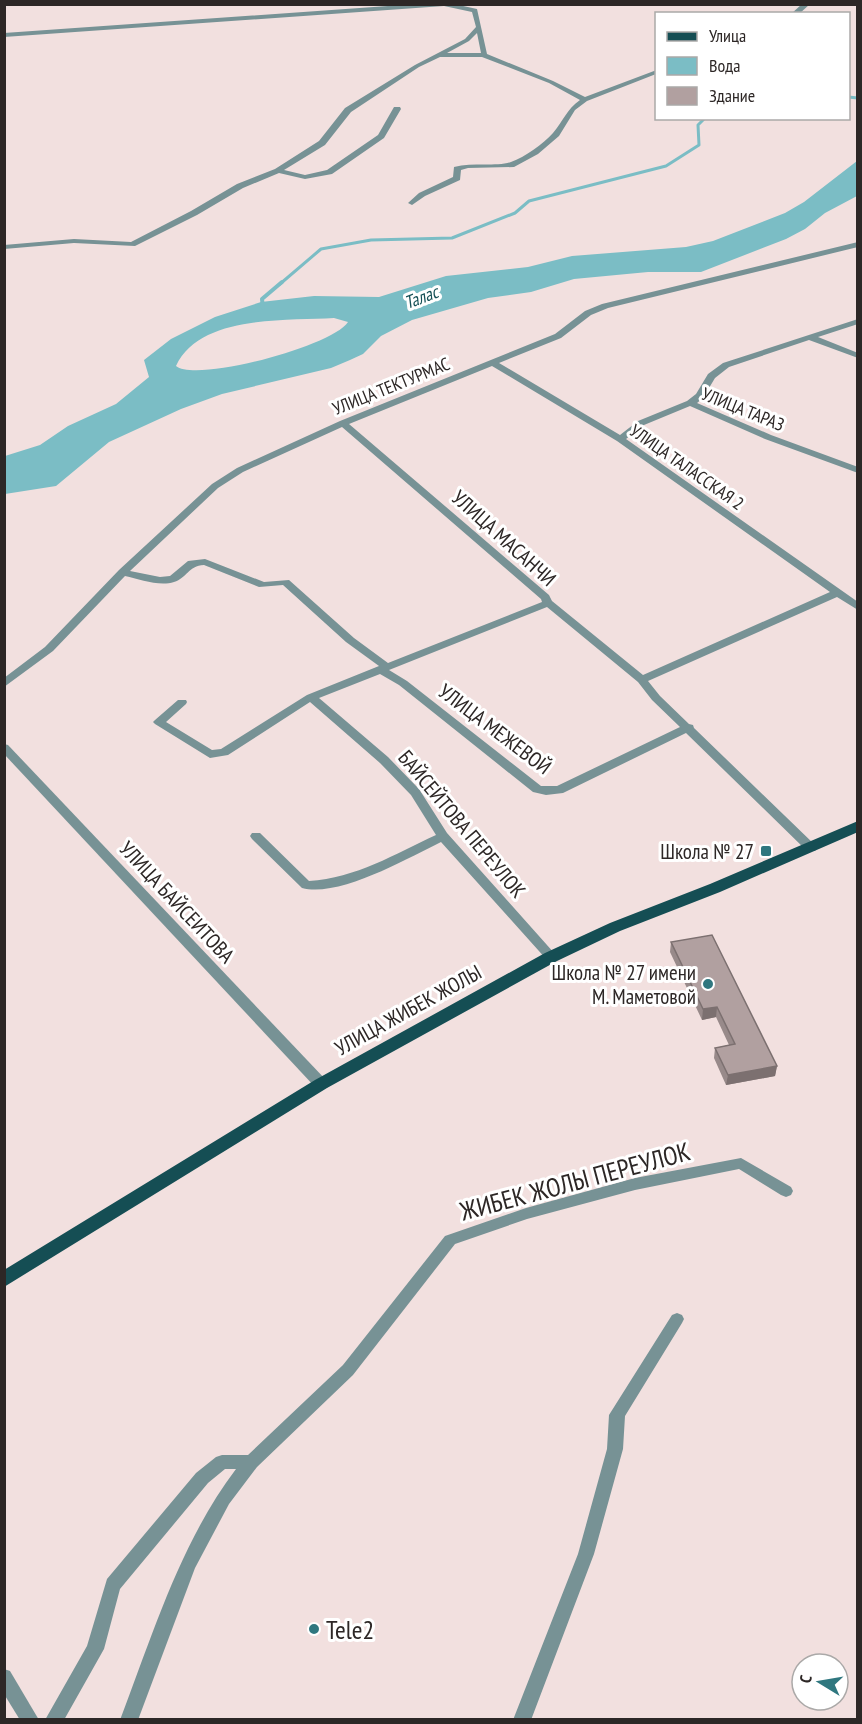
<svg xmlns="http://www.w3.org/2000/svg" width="862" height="1724" font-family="'PT Sans Narrow',sans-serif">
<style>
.water{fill:#7bbdc5;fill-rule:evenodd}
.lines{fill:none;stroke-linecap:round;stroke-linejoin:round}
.stream-far1{stroke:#7bbdc5;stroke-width:3}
.stream{stroke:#7bbdc5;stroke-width:4}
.street{fill:#779295;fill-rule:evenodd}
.primary{fill:#154e54;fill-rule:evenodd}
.wall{fill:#988a8a}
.shaded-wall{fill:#7c7070}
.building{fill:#b1a0a0;stroke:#7c7070;stroke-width:1.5}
.poi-dot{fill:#2f777f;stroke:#fff;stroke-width:2}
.labels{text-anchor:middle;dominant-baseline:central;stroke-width:6;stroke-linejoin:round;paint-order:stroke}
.far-water-label{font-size:18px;font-style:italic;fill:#155056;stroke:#fff}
.far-street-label{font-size:18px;fill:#2d2726;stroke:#fff}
.street-label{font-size:21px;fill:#2d2726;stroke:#fff}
.poi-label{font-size:21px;fill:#2d2726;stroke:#fff;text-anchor:end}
.near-street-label{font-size:26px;fill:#2d2726;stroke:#fff}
.near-poi-label{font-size:26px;fill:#2d2726;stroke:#fff;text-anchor:start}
</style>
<rect width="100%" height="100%" fill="#f2e0df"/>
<!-- water -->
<path class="water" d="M 857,161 L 857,196 L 825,213 L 805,229 L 786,239 L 701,272 L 648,272 L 574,279 L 531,292 L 488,298 L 412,320 L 381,336 L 363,354 L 350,360 L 331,368 L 222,394 L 181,409 L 109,442 L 56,486 L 5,494 L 5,456 L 40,445 L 68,426 L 116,404 L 149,377 L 144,360 L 171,339 L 215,317 L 261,302 L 314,296 L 379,297 L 446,276 L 528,267 L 572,256 L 686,247 L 713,241 L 785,213 L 804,202 ZM 334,318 L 348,322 C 333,346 196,383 176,366 C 200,314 288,321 334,318 Z"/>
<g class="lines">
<!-- stream-far1 -->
<g class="stream-far1">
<polyline points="848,97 858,98"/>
<polyline points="280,284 321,249 371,240 452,238 515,213 529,201 666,166 699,145 698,125 705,118"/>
</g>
<!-- stream -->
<polyline class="stream" points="263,308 262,299 282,282"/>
<!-- street -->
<g class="street">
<path d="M 416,4 L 454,4 L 477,9 L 487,54 L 553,81 L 585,97 L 654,71 L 656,70 L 656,74 L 587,101 L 575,110 L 559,136 L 538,154 L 514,167 L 468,168 L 461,170 L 460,180 L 425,196 L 412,205 L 408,203 L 419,193 L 453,177 L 454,167 C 473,162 497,167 511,162 C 525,157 543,144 553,133 C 564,120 566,110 580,100 L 549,83 L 482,57 L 440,57 L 419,67 L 351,112 L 325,145 L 284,170 L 305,175 L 327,170 L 378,135 L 394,107 L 400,107 L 401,109 L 384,138 L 332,174 L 305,179 L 279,173 L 243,188 L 197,215 L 135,246 L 74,243 L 4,249 L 4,245 L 74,239 L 131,242 L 191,211 L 237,184 L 275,169 L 319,141 L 345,108 L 415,65 L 465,39 L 476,27 L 472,12 L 444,6 L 4,37 L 4,33 ZM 477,33 L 481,53 L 447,53 L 469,41 Z"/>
<polygon points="802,4 810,4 799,14 791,14"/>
<path d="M 858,242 L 858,247 L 608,308 L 591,315 L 561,338 L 499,363 L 620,435 L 638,421 L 687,401 L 696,394 L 708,374 L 723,363 L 858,319 L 858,324 L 818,337 L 858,353 L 858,358 L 809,340 L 729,367 L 715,378 L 703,398 L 697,403 L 771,435 L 858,467 L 858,473 L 765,439 L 690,406 L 644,425 L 626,439 L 858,602 L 858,610 L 837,597 L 648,681 L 660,696 L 689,724 L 693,725 L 694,728 L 815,845 L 817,848 L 815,851 L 807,851 L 686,733 L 563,793 L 546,795 L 533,792 L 399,685 L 380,674 L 319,698 L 388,757 L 419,789 L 447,833 L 555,954 L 557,957 L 555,960 L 547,960 L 441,842 C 408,858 339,898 302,888 L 252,839 L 250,836 L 252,833 L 260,833 L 309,881 C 356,878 395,854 436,835 L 411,795 L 380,763 L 310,702 L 228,755 L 210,758 L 155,724 L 153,722 L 155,720 L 178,700 L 186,700 L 187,702 L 186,704 L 166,722 L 212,750 L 221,749 L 307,695 L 379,666 L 346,642 L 283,585 L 259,587 L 204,565 C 188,566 187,578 174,582 C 159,587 140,579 125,576 L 53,651 L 4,687 L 4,678 L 45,647 L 119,570 L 212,484 L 237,468 L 340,421 L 555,334 L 585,311 L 602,304 ZM 492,366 L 617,441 L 830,592 L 643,675 L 552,601 L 549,595 L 349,424 ZM 342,427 L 541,599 L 542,602 L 388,663 L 354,638 L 289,580 L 264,582 L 205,559 L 188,561 L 170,576 L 160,577 L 130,571 L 218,488 L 243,472 ZM 547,607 L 638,682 L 652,700 L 680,727 L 557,786 L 541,786 L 407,681 L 389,670 Z"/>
<polygon points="4,744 8,745 326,1080 328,1084 326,1088 316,1088 4,754"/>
<path d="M 741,1158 L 791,1187 L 793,1191 L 791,1195 L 786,1197 L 781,1195 L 739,1169 L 635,1190 L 527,1219 L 455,1244 L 353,1375 L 257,1467 L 229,1504 L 195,1568 L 138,1720 L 120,1720 C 153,1634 180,1543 236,1469 L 225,1469 L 208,1483 L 120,1589 L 104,1649 L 64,1720 L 45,1720 L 87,1646 L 107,1579 L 196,1473 L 216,1457 L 222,1455 L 248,1455 L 343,1365 L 445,1236 L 526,1208 L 635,1178 Z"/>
<polygon points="677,1313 682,1315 684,1319 682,1323 625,1416 623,1449 594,1554 531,1720 513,1720 578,1554 607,1449 609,1415 672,1315"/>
<polygon points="4,1669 10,1671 39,1720 20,1720 4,1694"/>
</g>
<!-- primary -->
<polygon class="primary" points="858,821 858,832 720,892 620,931 557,961 327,1088 4,1287 4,1270 315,1080 545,953 610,923 710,884"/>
</g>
<!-- wall -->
<polygon class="wall" points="671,942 777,1066 775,1076 726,1085 714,1058 715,1048 729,1045 716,1017 702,1020 670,952"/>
<!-- shaded-wall -->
<g class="shaded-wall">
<polygon points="717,1007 716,1017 702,1020 703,1009"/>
<polygon points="777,1066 775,1076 726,1085 728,1075"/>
</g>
<!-- building -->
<polygon class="building" points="712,935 777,1066 728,1075 715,1048 735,1044 717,1007 703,1009 671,942"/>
<!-- markers -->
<g class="poi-dot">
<rect x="760" y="845" width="12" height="12" rx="3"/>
<circle cx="708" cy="984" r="6"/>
<circle cx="314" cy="1629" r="6"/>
</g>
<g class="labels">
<!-- far-water labels -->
<g class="far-water-label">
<text transform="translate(421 297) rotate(-21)">Талас</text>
</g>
<!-- far-street labels -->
<g class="far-street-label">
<text transform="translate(391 386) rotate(-22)">УЛИЦА ТЕКТУРМАС</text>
<text transform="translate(743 409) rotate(22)">УЛИЦА ТАРАЗ</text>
<text transform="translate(687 467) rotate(35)">УЛИЦА ТАЛАССКАЯ 2</text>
</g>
<!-- street labels -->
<g class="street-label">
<text transform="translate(504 538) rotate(42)">УЛИЦА МАСАНЧИ</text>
<text transform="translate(495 729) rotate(37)">УЛИЦА МЕЖЕВОЙ</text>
<text transform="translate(462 824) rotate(50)">БАЙСЕЙТОВА ПЕРЕУЛОК</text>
<text transform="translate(177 902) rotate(47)">УЛИЦА БАЙСЕИТОВА</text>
<text transform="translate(408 1010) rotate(-29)">УЛИЦА ЖИБЕК ЖОЛЫ</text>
</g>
<!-- poi labels -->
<g class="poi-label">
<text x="754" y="851">Школа № 27</text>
<text x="696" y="972">Школа № 27 имени<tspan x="696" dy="24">М. Маметовой</tspan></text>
</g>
<!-- near-street labels -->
<g class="near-street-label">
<text transform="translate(575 1181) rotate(-15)">ЖИБЕК ЖОЛЫ ПЕРЕУЛОК</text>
</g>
<!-- near-poi labels -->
<g class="near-poi-label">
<text x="326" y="1629">Tele2</text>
</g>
</g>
<!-- border -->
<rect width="862" height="1724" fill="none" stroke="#2d2726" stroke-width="12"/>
<!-- legend -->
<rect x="655" y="12" width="195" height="108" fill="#ffffff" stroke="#aba9a8" stroke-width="1.5"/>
<rect x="667" y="32" width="30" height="9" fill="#154e54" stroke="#aba9a8" stroke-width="1.5"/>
<text x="709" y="42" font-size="18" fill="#2d2726">Улица</text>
<rect x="667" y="57" width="30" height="18" fill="#7bbdc5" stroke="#aba9a8" stroke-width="1.5"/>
<text x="709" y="72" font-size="18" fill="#2d2726">Вода</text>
<rect x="667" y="87" width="30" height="18" fill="#b1a0a0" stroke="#aba9a8" stroke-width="1.5"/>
<text x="709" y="102" font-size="18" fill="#2d2726">Здание</text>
<!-- north arrow -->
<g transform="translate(820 1682) rotate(281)"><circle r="28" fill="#ffffff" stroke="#aba9a8" stroke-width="1.5"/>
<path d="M0-4.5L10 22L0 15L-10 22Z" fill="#2f777f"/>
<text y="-9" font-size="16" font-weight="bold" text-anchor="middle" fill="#2d2726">С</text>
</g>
</svg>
